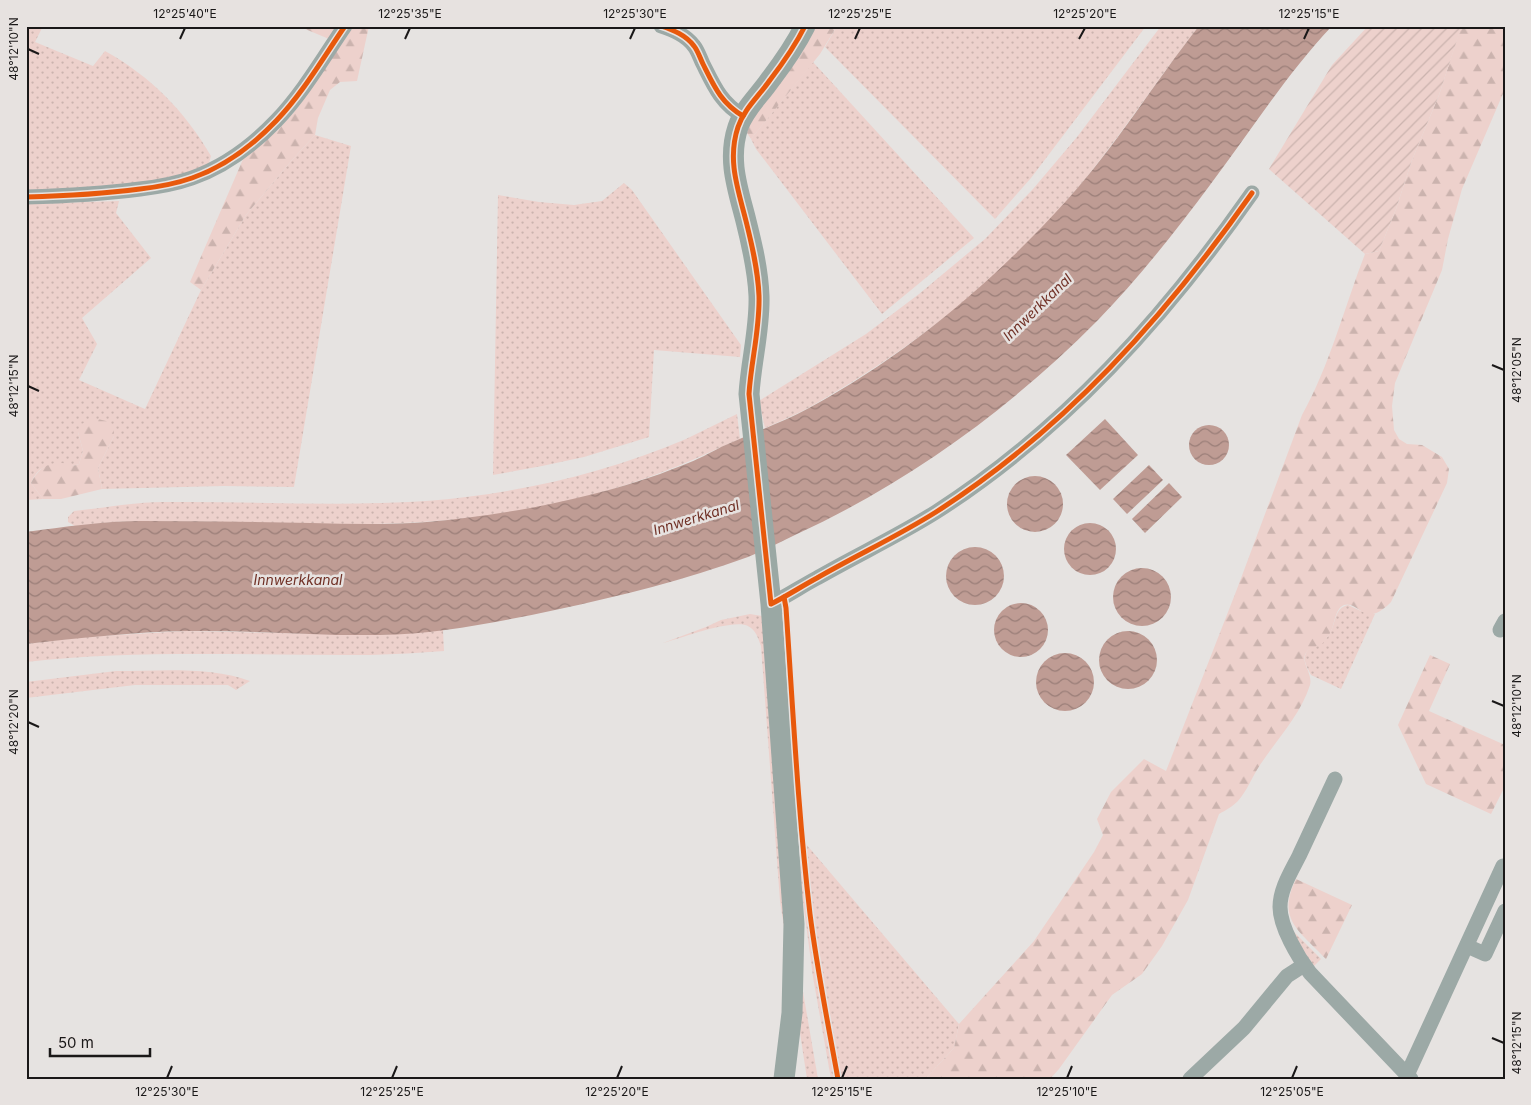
<svg xmlns="http://www.w3.org/2000/svg" width="1531" height="1105" font-family="Inter,sans-serif">
<style>
.grass{fill:url(#grass-dots)}
.forest{fill:url(#forest-firs)}
.garden{fill:url(#garden-furrows)}
.water{fill:url(#water-waves)}
.lines{fill:none;stroke-linecap:round;stroke-linejoin:round}
.street{stroke:#9ca9a6;stroke-width:15}
.secondary{stroke:#9aa8a4;stroke-width:21}
.cycleway-casing{stroke:#e7e2e0;stroke-width:8}
.cycleway{stroke:#e8590c;stroke-width:5}
.ticks{fill:none;stroke:#1a1818;stroke-width:2}
.labels{text-anchor:middle;dominant-baseline:central;stroke-width:5;stroke-linejoin:round;paint-order:stroke}
.water-label{font-size:14px;font-style:italic;fill:#703025;stroke:#e7e2e0}
.neatline{fill:none;stroke:#1a1818;stroke-width:2}
.ticks-label{font-size:12px;text-anchor:middle;fill:#1a1818}
</style>
<defs>
<pattern id="grass-dots" width="8" height="8" patternUnits="userSpaceOnUse" patternTransform="scale(1.25)"><rect width="8" height="8" fill="#edd1cc"/><path d="M2 2h.1M6 6h.1" fill="none" stroke="#cbb3ae" stroke-width="1.8" stroke-linecap="round"/></pattern>
<pattern id="forest-firs" width="22" height="20" patternUnits="userSpaceOnUse" patternTransform="scale(1.25)"><rect width="22" height="20" fill="#edd1cc"/><path d="M5 1l3.5 6h-7zM16 11l3.5 6h-7z" fill="#cbb3ae"/></pattern>
<pattern id="garden-furrows" width="10" height="10" patternUnits="userSpaceOnUse" patternTransform="scale(1.25)"><rect width="10" height="10" fill="#edd1cc"/><path d="M-1 1l2-2M0 10L10 0M9 11l2-2" fill="none" stroke="#cbb3ae"/></pattern>
<pattern id="water-waves" width="16" height="10" patternUnits="userSpaceOnUse" patternTransform="scale(1.25)"><rect width="16" height="10" fill="#bf9c94"/><path d="M0 5q4-4 8 0t8 0" fill="none" stroke="#9a7e78"/></pattern>
</defs>
<rect width="100%" height="100%" fill="#e6e3e1"/>
<!-- grass -->
<g class="grass">
<path d="M 26,26 L 43,26 L 35,42 L 93,66 L 105,51 C 150,76 185,111 211,156 L 209,163 L 204,168 L 153,184 L 26,191 Z"/>
<polygon points="837,26 1146,26 1031,178 995,219 825,47"/>
<path d="M 1161,26 L 1199,26 C 1155,82 1117,142 1071,196 C 999,282 907,352 810,407 C 795,415 780,421 765,428 L 759,401 L 866,334 L 919,294 L 985,239 L 1033,189 L 1077,137 Z"/>
<polygon points="813,62 974,238 882,314 756,149 751,139"/>
<path d="M 315,135 L 351,146 L 294,487 L 224,486 L 102,489 L 98,468 L 114,436 L 78,432 L 83,451 L 79,464 C 58,472 43,455 31,483 L 43,499 L 26,500 L 26,204 L 119,201 L 116,213 L 151,258 L 82,318 L 97,344 L 79,380 L 145,409 L 201,290 L 246,215 L 292,160 Z"/>
<polygon points="624,183 632,190 741,345 740,357 654,350 649,437 584,457 542,466 493,475 498,195 539,202 574,205 602,201"/>
<path d="M 737,414 L 740,439 C 713,450 688,463 660,473 C 586,501 503,517 423,522 C 329,528 234,520 139,521 C 118,521 96,524 75,526 L 68,522 L 68,517 L 74,511 C 104,508 135,502 164,502 C 251,501 339,507 426,501 C 515,494 604,474 686,439 C 703,431 720,422 737,414 Z"/>
<path d="M 1348,605 L 1361,611 L 1375,614 L 1341,689 L 1311,675 C 1308,669 1302,660 1306,653 C 1311,644 1323,646 1330,633 C 1336,623 1334,608 1348,605 Z"/>
<polygon points="783,612 799,833 793,824 778,620"/>
<path d="M 750,614 L 762,616 L 801,980 L 818,1079 L 807,1079 L 780,901 L 761,646 C 758,638 756,630 748,626 C 734,618 681,638 663,643 L 706,627 L 721,620 Z"/>
<path d="M 443,630 L 444,651 C 420,653 395,654 371,655 C 256,656 141,649 26,662 L 26,644 L 83,637 L 186,631 L 380,635 Z"/>
<path d="M 116,671 C 158,671 210,666 250,681 L 236,690 L 228,685 L 135,685 L 26,698 L 26,682 Z"/>
<polygon points="806,844 959,1024 954,1048 925,1079 840,1079 821,976 813,914"/>
<polygon points="801,857 817,977 835,1079 831,1079 813,977 799,871"/>
<polygon points="1293,931 1321,959 1314,966 1305,953"/>
</g>
<!-- forest -->
<g class="forest">
<polygon points="298,26 337,26 329,39"/>
<polygon points="354,26 369,26 357,81 340,82 330,90 318,118 315,135 292,160 246,215 201,290 190,282 244,157 278,130 294,112"/>
<path d="M 816,26 L 837,26 L 820,54 L 751,139 L 747,133 C 753,108 781,82 796,61 C 803,50 809,38 816,26 Z"/>
<path d="M 1465,26 L 1505,26 L 1505,89 L 1462,189 L 1448,239 L 1442,270 L 1395,383 L 1392,406 L 1394,430 L 1399,439 L 1407,444 L 1422,445 L 1442,457 L 1449,469 L 1447,483 L 1391,602 C 1364,630 1359,600 1344,605 C 1334,609 1335,627 1329,635 C 1327,637 1324,642 1322,644 C 1317,648 1310,646 1306,653 C 1300,662 1313,673 1310,685 C 1300,716 1277,739 1260,765 C 1252,777 1247,791 1238,801 C 1232,807 1226,810 1219,814 L 1188,900 L 1162,946 L 1142,974 L 1112,995 L 1059,1069 L 1050,1079 L 925,1079 L 954,1048 L 959,1024 L 1034,941 L 1094,852 L 1103,835 L 1097,819 L 1111,792 L 1144,759 L 1166,771 L 1237,589 L 1302,415 C 1330,365 1344,308 1365,254 L 1379,251 L 1396,209 L 1412,160 L 1439,95 L 1460,30 Z"/>
<path d="M 98,419 L 106,421 L 113,426 L 114,436 L 98,468 L 102,489 L 61,499 L 43,499 L 31,483 C 36,472 46,462 60,463 C 69,463 69,468 79,464 L 83,451 L 78,432 L 80,425 L 89,420 Z"/>
<polygon points="1430,655 1450,664 1429,711 1505,745 1505,786 1491,814 1426,784 1398,725"/>
<path d="M 1296,879 L 1352,905 L 1326,959 C 1300,931 1276,920 1296,879 Z"/>
</g>
<!-- garden -->
<polygon class="garden" points="1368,26 1465,26 1460,31 1439,95 1412,160 1396,209 1379,251 1365,254 1269,169 1332,65"/>
<!-- water -->
<g class="water">
<path d="M 1199,26 L 1332,26 C 1286,75 1250,132 1210,185 C 1175,232 1138,279 1097,321 C 1011,408 908,483 797,534 C 781,542 765,550 748,557 C 685,580 620,596 555,610 C 498,622 439,634 380,635 C 316,636 252,630 187,631 C 134,632 80,638 26,644 L 26,532 C 64,527 103,521 141,521 C 198,521 255,522 311,523 C 350,524 389,525 427,522 C 506,515 585,500 660,474 C 674,468 690,463 704,456 C 712,452 720,447 728,444 C 755,432 783,422 809,408 C 907,355 993,282 1067,200 C 1116,146 1154,83 1199,26 Z"/>
<polygon points="1105,419 1138,455 1100,490 1066,455"/>
<circle cx="1209" cy="445" r="20"/>
<polygon points="1149,465 1163,480 1127,514 1113,499"/>
<circle cx="1035" cy="504" r="28"/>
<polygon points="1169,483 1182,497 1145,533 1132,519"/>
<circle cx="1090" cy="549" r="26"/>
<circle cx="975" cy="576" r="29"/>
<circle cx="1142" cy="597" r="29"/>
<circle cx="1021" cy="630" r="27"/>
<circle cx="1128" cy="660" r="29"/>
<circle cx="1065" cy="682" r="29"/>
</g>
<g class="lines">
<!-- street -->
<g class="street">
<path d="M 661,26 C 673,30 686,35 694,46 C 698,51 700,58 703,64 C 714,86 721,103 743,116"/>
<path d="M 26,197 C 64,196 102,194 140,189 C 157,187 175,184 192,178 C 223,167 253,145 276,121 C 303,93 323,58 345,26"/>
<path d="M 771,604 C 787,596 802,586 817,578 C 857,555 898,536 936,512 C 1064,430 1165,317 1252,193"/>
<polyline points="1500,630 1505,621"/>
<path d="M 1335,779 C 1323,805 1311,830 1299,856 C 1291,872 1280,889 1280,907 C 1280,927 1298,957 1310,973 L 1411,1079"/>
<polyline points="1467,946 1485,954 1505,911"/>
<polyline points="1407,1075 1503,866 1505,867"/>
<polyline points="1190,1079 1244,1028 1287,976 1304,965"/>
</g>
<!-- secondary -->
<path class="secondary" d="M 784,1079 L 792,1013 L 794,924 L 771,604 L 749,394 C 751,361 760,329 759,296 C 758,270 752,245 746,221 C 738,189 727,160 738,127 C 744,109 759,96 770,80 C 783,63 795,46 805,26"/>
<defs>
<g id="cycleway">
<path d="M 661,26 C 673,30 686,35 694,46 C 698,51 700,58 703,64 C 714,86 721,103 743,116"/>
<path d="M 805,26 C 795,46 783,63 770,80 C 759,96 744,109 738,127 C 727,160 738,189 746,221 C 752,245 758,270 759,296 C 760,329 751,361 749,394 L 771,604 C 787,596 802,586 817,578 C 857,555 898,536 936,512 C 1064,430 1165,317 1252,193"/>
<path d="M 26,197 C 64,196 102,194 140,189 C 157,187 175,184 192,178 C 223,167 253,145 276,121 C 303,93 323,58 345,26"/>
<path d="M 784,597 L 786,608 C 793,710 798,812 810,914 C 817,969 828,1024 838,1079"/>
</g>
</defs>
<!-- cycleway casing -->
<use href="#cycleway" class="cycleway-casing"/>
<!-- cycleway -->
<use href="#cycleway" class="cycleway"/>
</g>
<!-- ticks -->
<path class="ticks" d="M 180,39 L 185,28M 405,39 L 410,28M 630,39 L 635,28M 855,39 L 860,28M 1079,39 L 1085,28M 1304,39 L 1309,28M 28,49 L 39,54M 1492,365 L 1504,370M 28,386 L 39,391M 1492,701 L 1504,706M 28,722 L 39,727M 1492,1038 L 1504,1043M 167,1078 L 172,1066M 392,1078 L 397,1066M 617,1078 L 622,1066M 842,1078 L 847,1066M 1067,1078 L 1072,1066M 1292,1078 L 1297,1066"/>
<g class="labels">
<!-- water labels -->
<g class="water-label">
<text transform="translate(1037 307) rotate(-44)">Innwerkkanal</text>
<text transform="translate(696 517) rotate(-17)">Innwerkkanal</text>
<text x="298" y="579">Innwerkkanal</text>
</g>
</g>
<!-- border -->
<rect width="1531" height="1105" fill="none" stroke="#e7e2e0" stroke-width="55"/>
<!-- scale -->
<path d="M50 1048v8h100v-8" fill="none" stroke="#1a1818" stroke-width="2.5"/>
<text x="58" y="1048" font-size="15" fill="#1a1818" stroke="#e7e2e0" stroke-width="4" paint-order="stroke">50 m</text>
<rect x="28" y="28" width="1476" height="1050" class="neatline"/>
<g class="ticks-label">
<text x="185" y="18">12°25'40"E</text>
<text x="410" y="18">12°25'35"E</text>
<text x="635" y="18">12°25'30"E</text>
<text x="860" y="18">12°25'25"E</text>
<text x="1085" y="18">12°25'20"E</text>
<text x="1309" y="18">12°25'15"E</text>
<text transform="translate(14 49) rotate(-90)" y="4">48°12'10"N</text>
<text transform="translate(1517 370) rotate(-90)" y="4">48°12'05"N</text>
<text transform="translate(14 386) rotate(-90)" y="4">48°12'15"N</text>
<text transform="translate(1517 706) rotate(-90)" y="4">48°12'10"N</text>
<text transform="translate(14 722) rotate(-90)" y="4">48°12'20"N</text>
<text transform="translate(1517 1043) rotate(-90)" y="4">48°12'15"N</text>
<text x="167" y="1096">12°25'30"E</text>
<text x="392" y="1096">12°25'25"E</text>
<text x="617" y="1096">12°25'20"E</text>
<text x="842" y="1096">12°25'15"E</text>
<text x="1067" y="1096">12°25'10"E</text>
<text x="1292" y="1096">12°25'05"E</text>
</g>
</svg>
